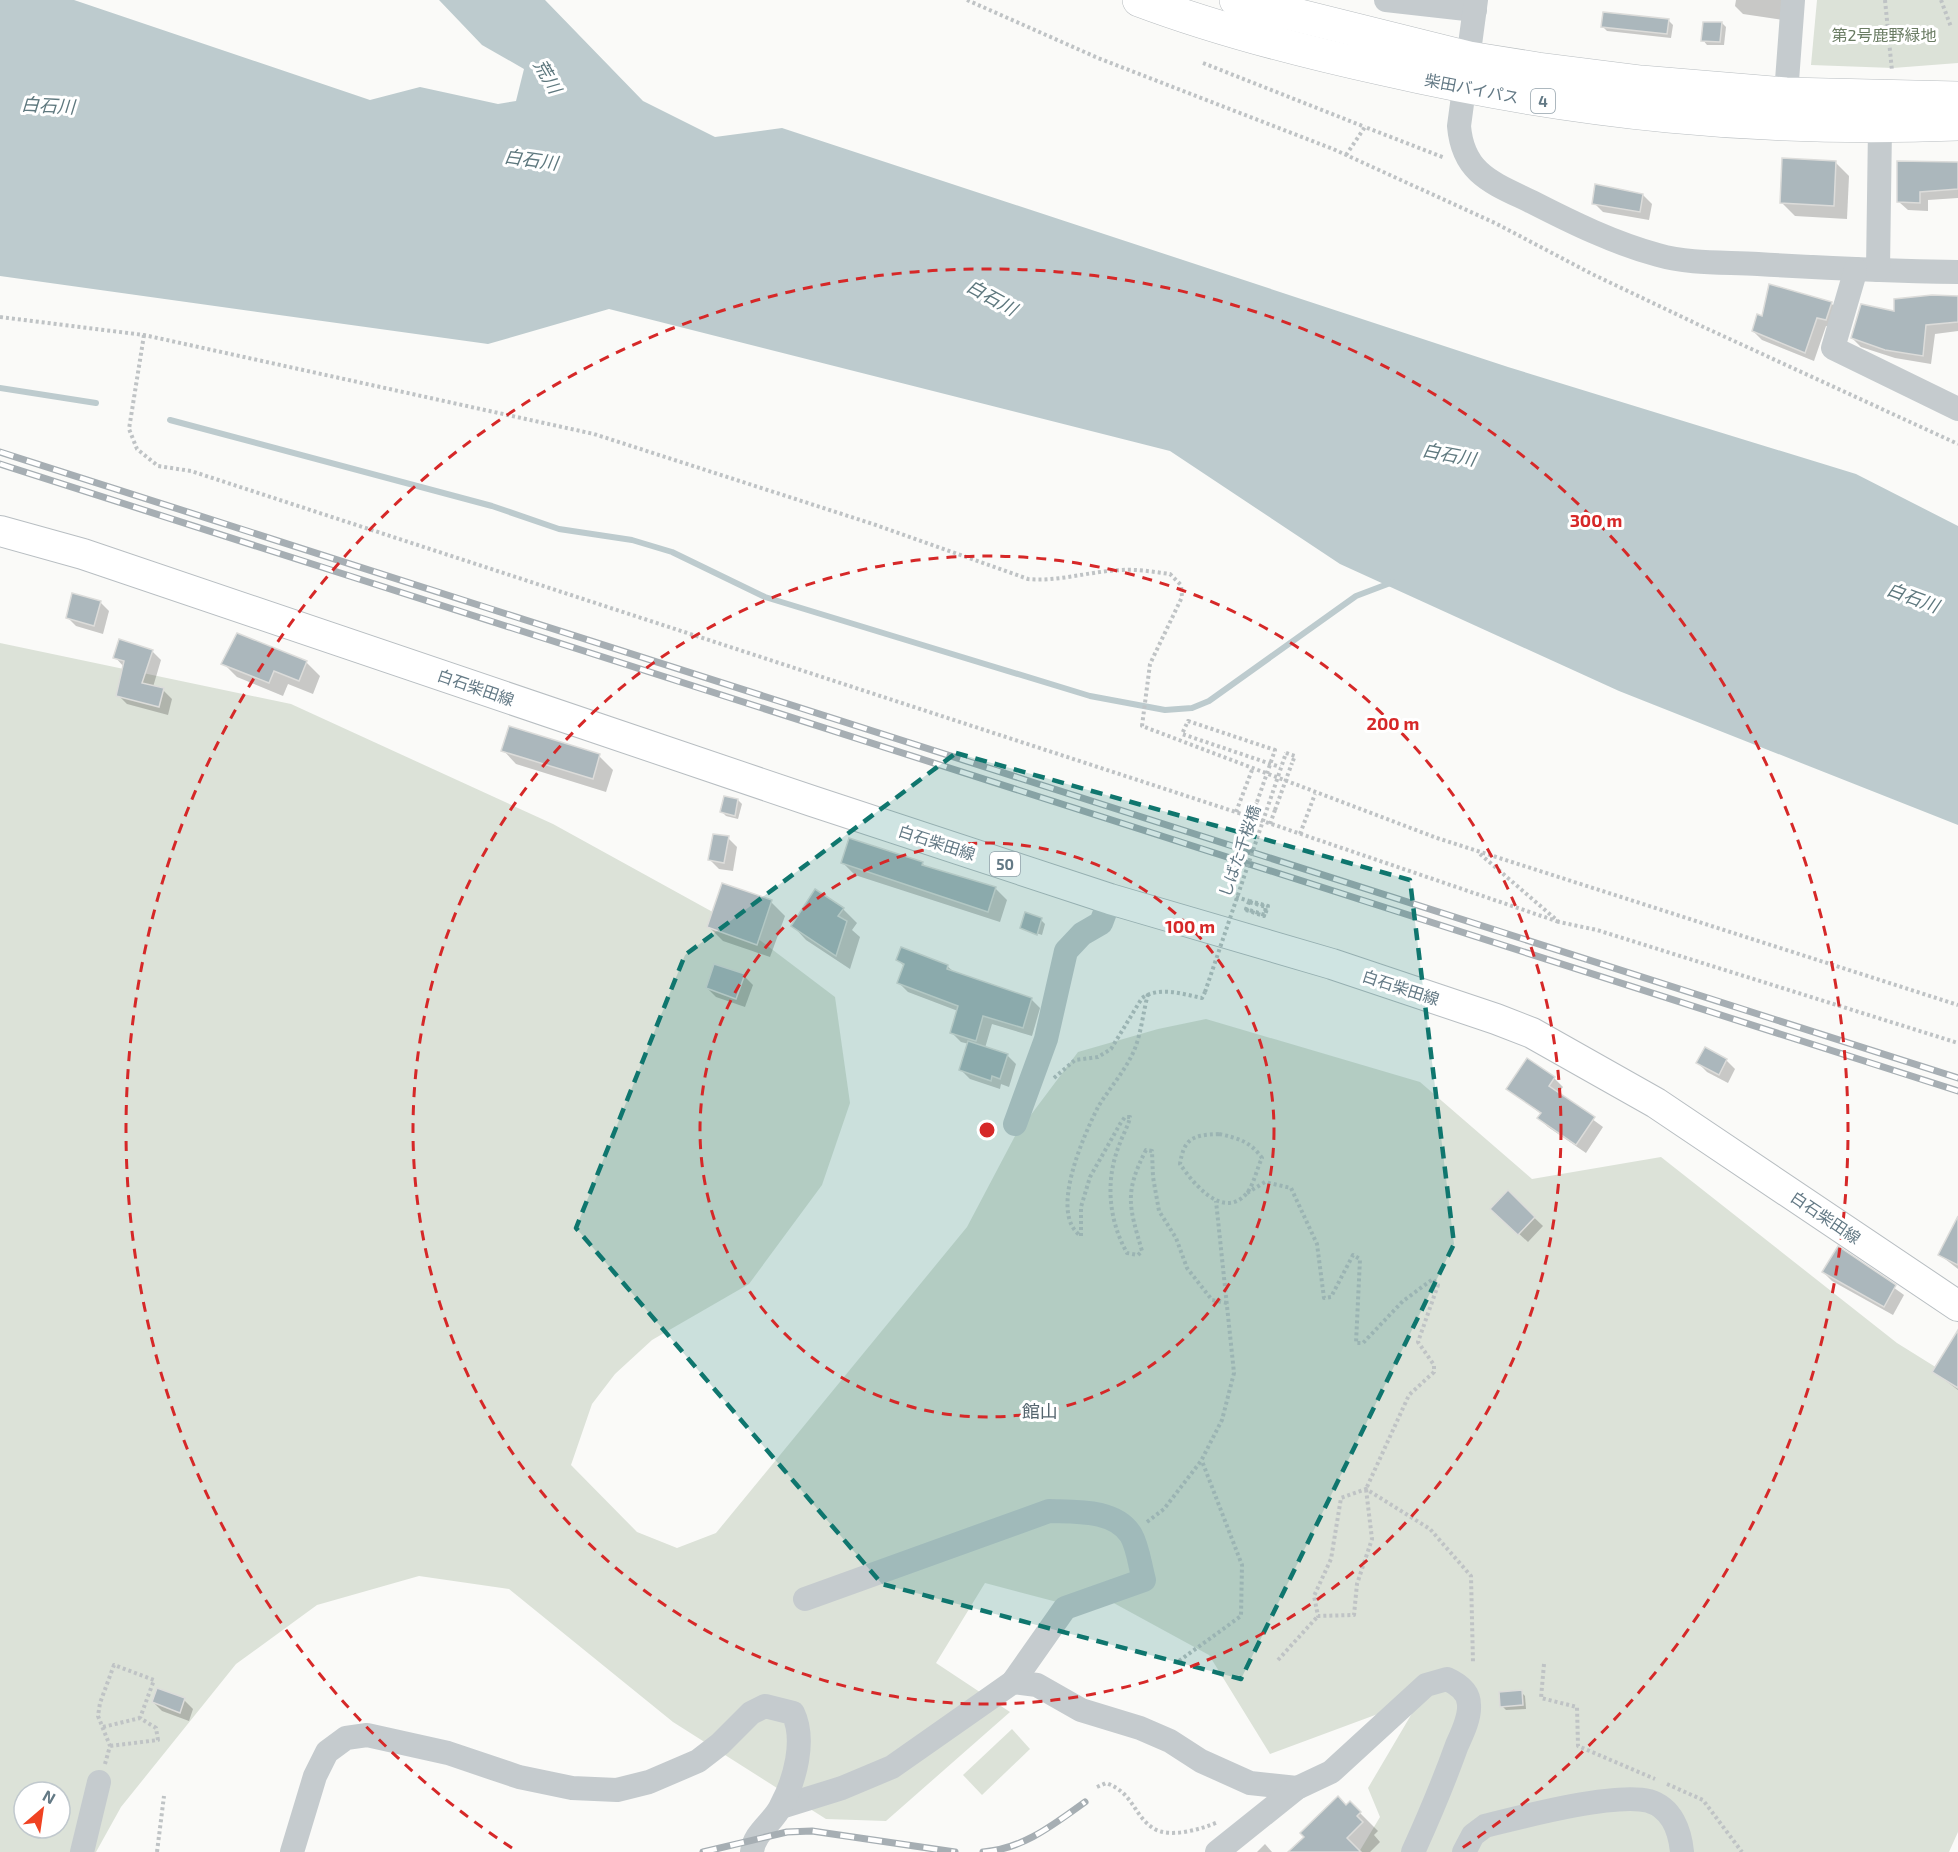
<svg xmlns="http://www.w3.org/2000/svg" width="1958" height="1852" font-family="'Exo 2','Noto Sans JP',sans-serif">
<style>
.green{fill:#dce2d8;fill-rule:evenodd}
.water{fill:#bdcbce}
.shadow{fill:#0003}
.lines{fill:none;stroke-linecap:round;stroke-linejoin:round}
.stream{stroke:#bdcbce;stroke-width:6}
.building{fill:#abb7bc;stroke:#dcdcda;stroke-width:1.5}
.major-casing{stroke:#b8bec2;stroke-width:32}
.highway-casing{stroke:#b8bdc0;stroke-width:34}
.path{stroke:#bfc3c5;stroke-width:4;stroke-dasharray:3 3;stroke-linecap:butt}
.minor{stroke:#c5cbce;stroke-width:24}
.major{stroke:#fff;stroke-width:30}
.highway{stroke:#fff;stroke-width:33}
.rail-casing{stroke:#a6aeb3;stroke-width:7}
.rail{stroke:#fff;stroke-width:4.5;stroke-dasharray:14;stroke-linecap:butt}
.path-bridge{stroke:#bfc3c5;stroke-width:4;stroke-dasharray:3 3;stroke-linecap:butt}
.marked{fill:#0f766e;fill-opacity:0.2;stroke:#0f766e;stroke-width:4.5;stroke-dasharray:12 8;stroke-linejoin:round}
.ring{fill:none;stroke:#d62828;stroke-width:3;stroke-dasharray:10 8}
.labels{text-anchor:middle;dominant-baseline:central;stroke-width:6;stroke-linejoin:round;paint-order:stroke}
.shield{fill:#fff;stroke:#92a1aa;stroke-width:1.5}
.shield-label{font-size:15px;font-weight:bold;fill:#637985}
.park-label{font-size:16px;fill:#697b62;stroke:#fff}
.street-label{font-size:16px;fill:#637985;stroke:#fff}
.water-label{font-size:18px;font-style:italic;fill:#5e787e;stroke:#fff}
.neighbourhood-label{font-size:18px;fill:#55666f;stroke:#fff}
.centre{fill:#d62828;stroke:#fff;stroke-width:3}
.ring-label{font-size:18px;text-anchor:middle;font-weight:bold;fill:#d62828;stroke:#fff;stroke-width:6;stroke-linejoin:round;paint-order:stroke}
</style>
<rect width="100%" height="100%" fill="#fafaf8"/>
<!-- green -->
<g class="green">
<polygon points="1817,0 1958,0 1958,63 1893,68 1811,65"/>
<path d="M 0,643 L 291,704 L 553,824 L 749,932 L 835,997 L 850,1103 L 822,1185 L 749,1284 L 652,1340 L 615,1374 L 592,1404 L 571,1465 L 637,1532 L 677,1548 L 716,1533 L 967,1227 L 1015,1136 L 1078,1052 L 1158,1029 L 1206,1019 L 1420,1082 L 1532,1179 L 1661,1157 L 1897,1343 L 1958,1381 L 1958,1832 L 1949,1852 L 1359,1852 L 1380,1817 L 1368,1788 L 1421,1698 L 1270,1754 L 1209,1655 L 1088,1589 L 1057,1602 L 985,1583 L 936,1663 L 1010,1712 L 886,1821 L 826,1819 L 673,1722 L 509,1589 L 419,1576 L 317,1605 L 236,1664 L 121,1807 L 96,1852 L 0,1852 ZM 24,1792 L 60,1792 L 60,1828 L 24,1828 Z"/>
<polygon points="1012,1729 1030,1749 982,1795 963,1775"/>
</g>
<!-- water -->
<polygon class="water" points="0,0 74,0 370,100 420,87 498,104 516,101 524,69 482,45 439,0 545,0 643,101 715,137 782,128 1508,367 1856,474 1958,526 1958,825 1619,691 1340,564 1170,451 609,309 488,344 0,276"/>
<!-- shadow -->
<g class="shadow">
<polygon points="1736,0 1786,0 1783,20 1743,14 1735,6"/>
<polygon points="1669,21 1673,25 1671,38 1607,31 1603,27"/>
<polygon points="1722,23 1726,27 1724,45 1707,45 1703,40"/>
<polygon points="1836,163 1849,176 1847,219 1795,216 1781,202"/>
<polygon points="1958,163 1958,198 1928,200 1928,211 1908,210 1899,202"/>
<polygon points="1643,195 1652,204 1649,220 1603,212 1594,203"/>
<polygon points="1958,297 1958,331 1935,334 1931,364 1895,358 1861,347 1852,338 1895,313"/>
<polygon points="1831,303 1840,312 1835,328 1826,326 1814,361 1762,340 1753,331 1763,318"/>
<polygon points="100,602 109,611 103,634 76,626 67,617"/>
<polygon points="152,651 161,660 153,687 163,690 172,699 168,715 127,704 118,695 124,667 115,657"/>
<polygon points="306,662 320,676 313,694 288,684 283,696 237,677 223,663"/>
<polygon points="503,750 599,756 613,770 606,792 516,764"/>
<polygon points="738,800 742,804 738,819 726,816 722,812"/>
<polygon points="728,838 737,847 733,871 719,869 710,860"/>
<polygon points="843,863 922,863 927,868 995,888 1007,900 1000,922 855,875"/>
<polygon points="771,902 785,916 770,957 723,941 709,927"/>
<polygon points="843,909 857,923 852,930 860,937 850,969 806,940 793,926"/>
<polygon points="1041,920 1045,924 1042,935 1021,928"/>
<polygon points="898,960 947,966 954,972 1031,999 1040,1008 1032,1036 992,1024 985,1048 1007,1055 1016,1064 1009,1087 1001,1084 1000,1089 970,1079 961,1070 969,1044 961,1042 952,1033 958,1011 908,992 899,983 905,967"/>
<polygon points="744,976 753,985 745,1007 716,997 707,988"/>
<polygon points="1726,1060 1735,1069 1728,1083 1707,1072 1698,1063"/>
<polygon points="1554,1078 1563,1087 1558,1094 1603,1127 1586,1153 1548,1127 1539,1118 1541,1114 1508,1088"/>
<polygon points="1508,1193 1543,1226 1528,1242 1492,1209"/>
<polygon points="1958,1225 1958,1269 1940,1255"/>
<polygon points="1839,1248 1904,1295 1893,1315 1832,1281 1823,1272"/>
<polygon points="1958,1335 1958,1390 1934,1372"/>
<polygon points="1521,1692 1525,1696 1526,1709 1506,1710 1502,1706"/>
<polygon points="184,1700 193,1709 189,1721 162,1711 153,1702"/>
<polygon points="1350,1803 1378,1831 1374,1835 1380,1842 1370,1852 1291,1852"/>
<polygon points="1265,1844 1272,1852 1257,1852"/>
</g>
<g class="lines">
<!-- stream -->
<g class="stream">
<polyline points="0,388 96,403"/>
<polyline points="170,420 492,506 559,529 632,540 672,552 765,597 1090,696 1165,710 1192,708 1209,701 1356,596 1393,582"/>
</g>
</g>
<!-- building -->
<g class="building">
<polygon points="1603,12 1669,19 1667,34 1601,27"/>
<polygon points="1703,22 1722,22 1720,42 1701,41"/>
<polygon points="1782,158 1836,161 1834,206 1780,203"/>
<polygon points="1897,161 1958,162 1958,189 1920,192 1920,203 1897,202"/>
<polygon points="1595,184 1643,194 1640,212 1592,204"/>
<polygon points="1769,284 1832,302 1826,320 1817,318 1805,353 1752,331 1757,314 1762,316"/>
<polygon points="1932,295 1958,296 1958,322 1926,325 1923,356 1885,350 1851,338 1861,304 1894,311 1894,299"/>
<polygon points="72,593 101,601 94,626 66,618"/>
<polygon points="237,633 307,661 299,681 274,671 269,683 221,664"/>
<polygon points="119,639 153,650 142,683 164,688 159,707 116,696 124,661 113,658"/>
<polygon points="509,726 600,754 593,779 501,751"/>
<polygon points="724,796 738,799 735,816 720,812"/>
<polygon points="713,834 729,836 724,863 708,860"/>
<polygon points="849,838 923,862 922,865 996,887 988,912 841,863"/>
<polygon points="722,883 772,900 757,945 707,927"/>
<polygon points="815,889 844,908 838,916 847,921 836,956 791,926"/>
<polygon points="1025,912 1042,918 1037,935 1020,928"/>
<polygon points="901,947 948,965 947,969 1032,998 1023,1028 983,1016 976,1041 950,1033 958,1006 897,983 904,964 896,960"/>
<polygon points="714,964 745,974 736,999 706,988"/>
<polygon points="968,1041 1008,1054 1000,1079 992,1076 991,1081 959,1070"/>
<polygon points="1705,1047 1727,1059 1719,1075 1696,1063"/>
<polygon points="1527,1058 1555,1077 1549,1086 1595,1117 1576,1145 1537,1118 1541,1113 1506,1089"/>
<polygon points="1508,1190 1535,1217 1518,1235 1490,1209"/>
<polygon points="1958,1216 1958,1265 1938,1255"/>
<polygon points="1838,1246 1896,1285 1884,1307 1822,1272"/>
<polygon points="1958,1330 1958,1388 1932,1372"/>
<polygon points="157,1688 185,1698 180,1713 152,1702"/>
<polygon points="1522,1690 1523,1705 1500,1707 1499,1692"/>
<polygon points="1338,1796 1346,1805 1350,1801 1361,1812 1357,1816 1363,1822 1347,1838 1361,1852 1288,1852 1304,1837 1300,1833"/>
</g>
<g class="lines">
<defs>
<polyline id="major" points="0,531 83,554 812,801 1110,899 1332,964 1496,1019 1532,1033 1656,1103 1958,1306"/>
<g id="highway">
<path d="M 1139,0 C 1219,30 1301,51 1383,69 C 1575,113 1761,132 1958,124"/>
<polyline points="1236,0 1469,58 1538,69 1641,82 1786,94 1958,98"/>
</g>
</defs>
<!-- major casing -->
<use href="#major" class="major-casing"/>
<!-- highway casing -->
<use href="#highway" class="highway-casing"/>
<!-- path -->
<g class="path">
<polyline points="967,0 1098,58 1333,149 1495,223 1592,274 1697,324 1958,444"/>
<polyline points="1885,0 1892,71"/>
<polyline points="1941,0 1951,27"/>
<polyline points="1203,63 1365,127"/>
<polyline points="1346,155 1365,127 1445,158"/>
<path d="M 0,317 L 144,335 L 594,434 L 876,525 L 1028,579 C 1059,582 1090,571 1122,570 C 1138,569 1154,572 1170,574 L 1181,585 L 1182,597 L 1150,664 L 1142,726 L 1437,838 L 1958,1005"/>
<polyline points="144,335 129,429 137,449 158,466 191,471 1251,817 1559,922"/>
<polyline points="1286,753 1295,756 1292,763"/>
<polyline points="1274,765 1280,767"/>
<polyline points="1236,812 1252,770"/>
<polyline points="1251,817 1257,802"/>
<polyline points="1270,824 1275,810"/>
<polyline points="1300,834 1315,794"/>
<polyline points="1480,854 1559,922 1597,930 1958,1043"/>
<polyline points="1236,897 1249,901"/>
<polyline points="1246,910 1264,916 1266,907 1249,902"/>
<path d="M 1148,994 C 1143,1012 1141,1036 1133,1053 C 1124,1072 1109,1089 1098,1107 C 1084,1135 1048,1214 1081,1236 L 1081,1207 L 1090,1177 L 1120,1124 L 1125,1117 L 1130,1117 C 1128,1127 1123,1134 1120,1143 C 1105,1179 1108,1219 1127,1253 L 1138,1255 L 1142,1251 C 1129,1206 1124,1193 1146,1150 L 1152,1151 L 1153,1177 L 1159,1211 L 1176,1238 L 1187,1268 L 1212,1300 L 1227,1303"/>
<path d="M 1054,1078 L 1075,1060 L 1098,1057 L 1111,1049 L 1142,998 C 1160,986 1182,994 1202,998 L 1205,992"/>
<path d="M 1219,1134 C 1238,1138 1251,1142 1262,1158 C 1257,1168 1254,1184 1247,1193 C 1223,1221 1193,1183 1180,1164 C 1184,1138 1193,1135 1219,1134 Z"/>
<polyline points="1247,1193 1265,1182 1291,1188 1317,1244 1324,1298 1331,1297 1353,1255 1360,1259 1356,1343 1363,1343 1403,1301 1433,1279 1438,1285 1418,1342 1434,1365 1434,1372 1409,1395 1366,1489 1372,1539 1357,1584 1354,1615 1318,1616 1314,1596 1331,1559 1341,1498 1366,1489 1430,1529 1471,1576 1473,1663"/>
<polyline points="1147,1522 1164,1509 1201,1461 1222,1420 1234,1373 1216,1201"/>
<polyline points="1278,1660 1318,1616"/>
<polyline points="1179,1661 1241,1616 1242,1565 1202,1461"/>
<polyline points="1544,1664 1541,1698 1577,1707 1578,1746 1655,1779"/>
<polyline points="103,1727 140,1718"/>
<polyline points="105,1764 110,1746 98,1716 100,1703 114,1665 154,1680 140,1718 156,1728 158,1740 110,1746"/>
<polyline points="1667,1784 1703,1800 1742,1852"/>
<path d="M 1097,1787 L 1106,1783 C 1134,1793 1133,1815 1153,1828 C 1169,1839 1202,1829 1218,1822"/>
<polyline points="157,1852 164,1796"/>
</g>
<!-- minor -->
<g class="minor">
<polyline points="1386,0 1475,10"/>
<path d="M 1476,0 L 1459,126 C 1463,174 1493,183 1532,202 C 1573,223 1614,243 1658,255 C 1689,264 1725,262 1758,264 C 1824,268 1891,271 1958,272"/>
<polyline points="1786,94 1793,0"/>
<polyline points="1856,269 1833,348 1958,409"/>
<polyline points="1878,270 1880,127"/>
<polyline points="1015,1124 1046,1039 1066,951 1082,934 1101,923 1110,899"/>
<path d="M 805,1599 L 1049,1511 C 1075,1512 1115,1509 1131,1535 C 1138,1547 1140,1566 1144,1580 L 1065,1608 L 1013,1682"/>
<polyline points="781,1807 842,1788 892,1767 1013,1682 1037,1685 1081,1710 1140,1728 1170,1741 1201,1761 1250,1783 1297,1788"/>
<polyline points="82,1852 99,1782"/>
<path d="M 292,1852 L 315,1776 L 327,1752 L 346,1738 L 367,1735 L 448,1753 L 519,1777 L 572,1788 L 617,1790 L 649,1782 L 698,1761 L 720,1744 L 751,1713 L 765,1706 L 793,1713 C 806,1740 795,1780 781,1806 C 773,1823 754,1832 752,1852"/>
<path d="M 1217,1852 L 1297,1788 L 1331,1772 L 1426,1685 L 1447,1679 C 1458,1684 1469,1692 1469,1705 C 1470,1718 1462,1734 1457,1745 C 1444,1781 1429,1817 1413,1852"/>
<path d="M 1464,1852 L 1473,1835 L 1485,1826 C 1521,1817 1615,1792 1649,1801 C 1672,1808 1680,1831 1682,1852"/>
</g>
<!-- major -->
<use href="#major" class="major"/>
<!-- highway -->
<use href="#highway" class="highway"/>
<defs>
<g id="rail">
<polyline points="0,452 1958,1078"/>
<polyline points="0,464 1958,1091"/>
<polyline points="703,1852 787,1832 812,1831 955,1852"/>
<path d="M 983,1852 C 1023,1849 1053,1825 1085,1802"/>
</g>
</defs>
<!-- rail casing -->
<use href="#rail" class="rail-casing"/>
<!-- rail -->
<use href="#rail" class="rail"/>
<!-- path-bridge -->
<g class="path-bridge">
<polyline points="1257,802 1275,750 1188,721 1182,734 1268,763 1274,765"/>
<polyline points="1275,810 1292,763"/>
<polyline points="1249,901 1268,906 1265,915 1246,909 1249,902"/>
<polyline points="1205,992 1286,753"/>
</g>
</g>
<!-- marked area -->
<path class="marked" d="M 956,753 L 1410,880 L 1454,1244 L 1241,1679 L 882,1584 L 576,1228 L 685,955 Z"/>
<!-- distance rings -->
<g class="ring">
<circle cx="987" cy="1130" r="287"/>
<circle cx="987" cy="1130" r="574"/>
<path d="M512 1848A861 861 0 1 1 1462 1848"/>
</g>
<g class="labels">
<!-- shield labels -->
<g class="shield">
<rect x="1531" y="89" width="24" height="24" rx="4.5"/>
<rect x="990" y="852" width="30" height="24" rx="4.5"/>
</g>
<g class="shield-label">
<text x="1543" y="101">4</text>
<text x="1005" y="864">50</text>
</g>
<!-- park labels -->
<g class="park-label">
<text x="1884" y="34">第2号鹿野緑地</text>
</g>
<!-- street labels -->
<g class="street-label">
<text transform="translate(1472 88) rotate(11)">柴田バイパス</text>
<text transform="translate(476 687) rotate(19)">白石柴田線</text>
<text transform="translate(937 842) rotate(18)">白石柴田線</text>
<text transform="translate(1239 851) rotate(-71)">しばた千桜橋</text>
<text transform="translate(1401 987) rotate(18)">白石柴田線</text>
<text transform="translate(1826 1217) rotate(34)">白石柴田線</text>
</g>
<!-- water labels -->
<g class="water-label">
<text transform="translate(548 76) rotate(60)">荒川</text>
<text transform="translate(48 105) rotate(3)">白石川</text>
<text transform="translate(531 159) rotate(8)">白石川</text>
<text transform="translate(992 297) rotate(29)">白石川</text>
<text transform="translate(1449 454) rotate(11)">白石川</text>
<text transform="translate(1913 597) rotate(20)">白石川</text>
</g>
<!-- neighbourhood labels -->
<g class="neighbourhood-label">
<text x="1040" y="1411">館山</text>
</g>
</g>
<circle cx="987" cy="1130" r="9" class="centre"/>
<g class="ring-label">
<text x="1596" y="527">300 m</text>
<text x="1393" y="730">200 m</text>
<text x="1190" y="933">100 m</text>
</g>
<!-- north arrow -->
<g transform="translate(42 1810) rotate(29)"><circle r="28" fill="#ffffff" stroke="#c1c9ce" stroke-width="1.5"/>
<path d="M0-4.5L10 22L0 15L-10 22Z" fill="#f04222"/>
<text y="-9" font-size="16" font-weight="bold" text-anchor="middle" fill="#637985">N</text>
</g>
</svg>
